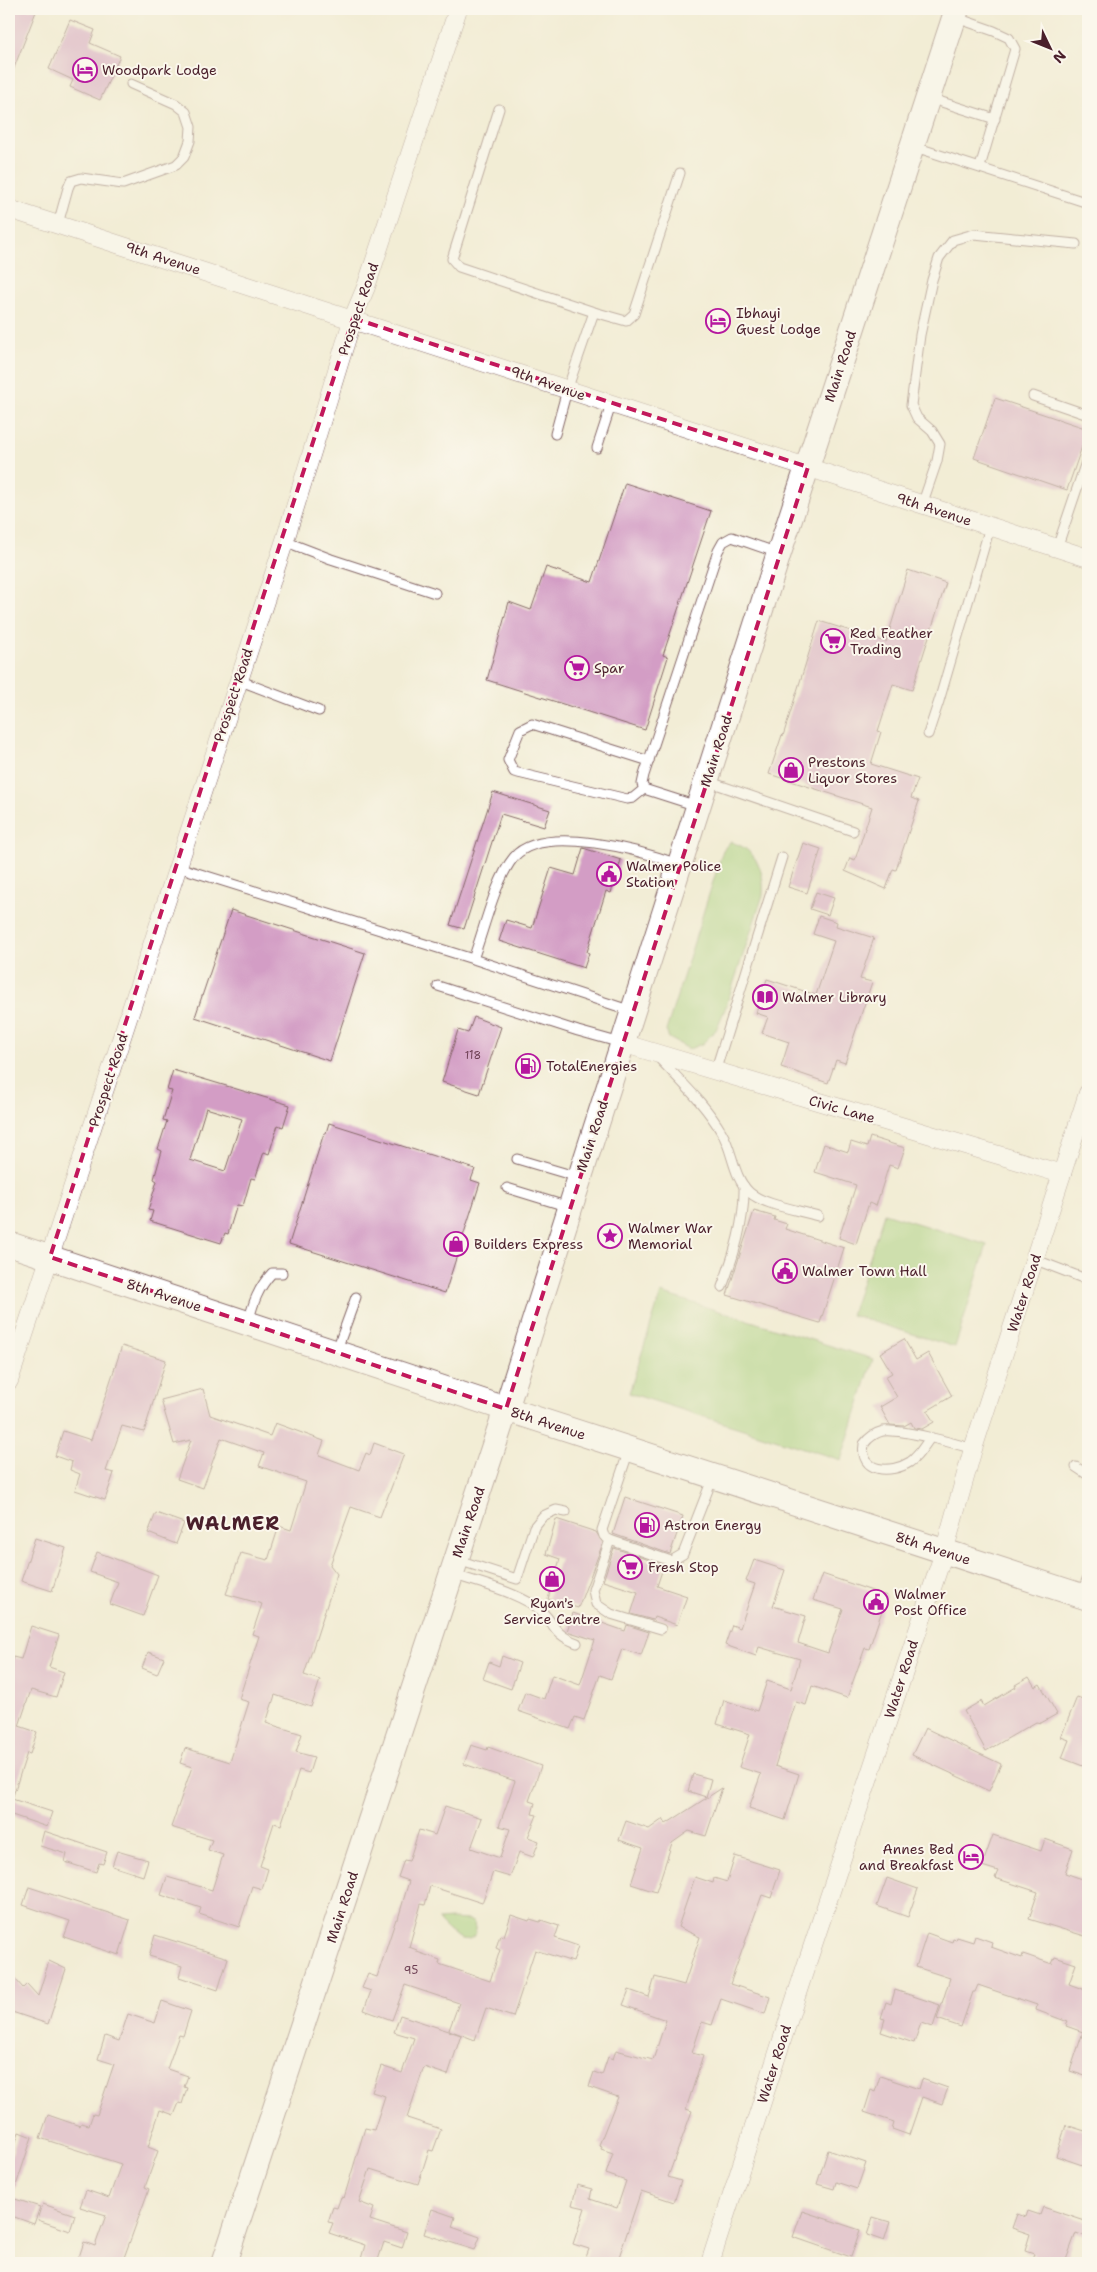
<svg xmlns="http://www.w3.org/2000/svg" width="1097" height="2272" font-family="'Shantell Sans',sans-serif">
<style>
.green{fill:#a3cf7c;stroke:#767754}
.building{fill:#d39dc5;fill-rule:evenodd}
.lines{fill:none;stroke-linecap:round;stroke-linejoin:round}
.lane-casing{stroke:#856767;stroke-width:11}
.street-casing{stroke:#856767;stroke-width:19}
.secondary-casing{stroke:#856767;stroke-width:26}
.lane{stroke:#fff;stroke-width:9}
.street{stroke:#fff;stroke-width:18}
.secondary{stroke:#fff;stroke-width:24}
.marked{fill:none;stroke:#c2185b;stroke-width:4;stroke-dasharray:10 6;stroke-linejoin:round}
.labels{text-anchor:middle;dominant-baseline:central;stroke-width:4;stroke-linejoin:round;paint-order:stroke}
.number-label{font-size:11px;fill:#6c3e52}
.poi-label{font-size:14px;fill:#4a1f2b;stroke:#fbf7ec;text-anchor:start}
.street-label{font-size:14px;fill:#4a1f2b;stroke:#fbf7ec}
.district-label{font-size:19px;font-weight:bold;letter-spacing:1px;fill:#4a1f2b;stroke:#fbf7ec}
</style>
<rect width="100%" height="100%" fill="#fbf7ec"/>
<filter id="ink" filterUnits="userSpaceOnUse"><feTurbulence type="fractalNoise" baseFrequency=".02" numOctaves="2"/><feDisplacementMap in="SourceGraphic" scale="10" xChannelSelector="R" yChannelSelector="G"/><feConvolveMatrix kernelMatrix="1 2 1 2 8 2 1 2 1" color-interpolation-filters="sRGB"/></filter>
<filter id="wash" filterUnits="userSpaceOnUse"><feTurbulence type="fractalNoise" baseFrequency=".0096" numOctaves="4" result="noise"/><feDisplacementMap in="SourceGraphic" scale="20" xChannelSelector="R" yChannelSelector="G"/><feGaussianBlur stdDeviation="1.12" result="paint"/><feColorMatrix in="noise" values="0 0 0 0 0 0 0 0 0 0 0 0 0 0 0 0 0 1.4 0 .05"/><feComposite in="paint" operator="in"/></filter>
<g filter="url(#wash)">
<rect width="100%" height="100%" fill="#f2edd6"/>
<!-- green -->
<g class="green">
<path d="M 730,842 C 756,848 765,871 763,895 L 725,1009 L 716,1030 L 702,1044 L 689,1049 L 669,1038 L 666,1031 L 723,850 Z"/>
<polygon points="884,1213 987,1245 955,1347 851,1315"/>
<polygon points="661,1293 873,1359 841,1460 629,1393"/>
<path d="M 451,1919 L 469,1920 L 474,1923 L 476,1933 C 465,1950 447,1929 438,1920 Z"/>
</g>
<g id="blocks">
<!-- building -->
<g class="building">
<polygon points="9,9 37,9 10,78 9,78"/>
<polygon points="70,20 95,30 90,43 120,56 100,100 70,87 73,80 49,69"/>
<polygon points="995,398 1088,429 1067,490 974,458"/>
<polygon points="625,483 711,511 663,655 668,657 645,730 487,680 509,602 531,610 546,567 592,582"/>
<polygon points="908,570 946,583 912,690 893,684 878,731 881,732 871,764 918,779 911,798 919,801 896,870 893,869 886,889 845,871 850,858 855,860 872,807 769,774 782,735 783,736 819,621 886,642"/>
<polygon points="493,792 550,810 544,827 501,814 464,929 450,925"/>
<polygon points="803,843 821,849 807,893 788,887"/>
<polygon points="583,848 621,860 611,893 606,891 587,952 589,953 584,968 499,941 506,920 532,928 551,868 575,875"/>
<polygon points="816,892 834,898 828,915 810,909"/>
<polygon points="231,910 365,953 330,1061 195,1017"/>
<polygon points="819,916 837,922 836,926 874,938 860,979 872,982 845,1063 836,1060 828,1083 781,1067 789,1042 762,1033 768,1017 756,1013 767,979 816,995 834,941 813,934"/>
<polygon points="474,1017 501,1027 479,1094 442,1082 458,1030 468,1033"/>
<path d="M 173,1070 L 290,1105 L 283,1127 L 278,1125 L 269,1154 L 264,1152 L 255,1179 L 251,1178 L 243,1206 L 237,1205 L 228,1234 L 225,1233 L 221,1243 L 150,1221 L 153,1211 L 148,1210 L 157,1181 L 154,1179 L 162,1151 L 158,1149 L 167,1121 L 163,1120 L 172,1091 L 167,1090 ZM 206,1108 L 242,1119 L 225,1171 L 190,1160 Z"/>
<polygon points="329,1123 475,1169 471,1180 480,1183 445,1293 289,1244 324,1133 326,1133"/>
<polygon points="870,1137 905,1148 898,1168 889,1165 876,1206 869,1203 856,1244 839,1238 856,1185 815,1172 824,1144 848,1152 851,1142 867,1147"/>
<polygon points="754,1211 775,1217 774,1220 787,1224 785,1229 844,1248 820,1323 727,1295"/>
<polygon points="904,1339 916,1360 928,1353 952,1396 927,1411 934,1422 922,1429 914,1428 911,1422 904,1426 890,1425 880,1407 897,1397 885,1377 892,1373 880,1353"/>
<polygon points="122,1346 166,1360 144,1432 122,1426 106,1471 114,1473 105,1500 75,1490 80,1474 70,1470 72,1462 55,1456 63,1431 91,1440"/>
<polygon points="203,1389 210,1415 270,1436 275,1423 324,1441 319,1455 359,1470 366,1453 370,1455 374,1443 404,1454 380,1517 351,1507 330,1565 337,1574 304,1675 320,1680 311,1707 275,1695 266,1723 302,1734 296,1752 314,1757 309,1773 299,1770 281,1825 274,1823 260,1866 268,1869 262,1889 252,1886 239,1927 199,1914 201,1908 161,1895 167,1877 212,1890 223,1855 208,1850 212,1840 171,1827 192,1767 180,1763 185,1748 230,1762 249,1702 239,1699 259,1636 252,1634 262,1604 226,1594 241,1553 268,1560 279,1526 291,1530 306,1482 259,1466 264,1453 221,1438 203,1488 177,1479 191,1440 174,1444 161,1400"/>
<polygon points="625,1497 683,1516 670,1554 613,1534"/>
<polygon points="156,1513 184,1523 176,1544 148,1533"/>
<polygon points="556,1519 596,1532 603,1543 578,1608 548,1599 560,1559 546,1554"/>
<polygon points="35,1538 66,1548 52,1591 21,1581"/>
<polygon points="614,1548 664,1565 657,1586 687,1596 677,1625 654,1617 653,1620 631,1614 638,1592 603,1581"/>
<polygon points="97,1552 158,1575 143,1616 110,1604 118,1582 90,1572"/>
<polygon points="754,1560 785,1570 773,1606 806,1616 798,1643 828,1653 843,1609 813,1600 822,1574 887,1596 869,1649 865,1648 847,1698 812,1686 806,1705 796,1702 775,1766 799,1774 785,1820 749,1808 761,1774 739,1767 750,1734 717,1724 724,1700 757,1711 767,1681 791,1689 800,1659 759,1647 756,1656 725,1645 732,1625 740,1628 755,1584 746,1581"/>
<polygon points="573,1613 625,1631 627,1625 649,1632 641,1655 622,1649 611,1679 600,1675 584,1720 575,1717 570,1729 518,1711 525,1692 544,1699 552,1675 580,1685 595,1640 567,1631"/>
<polygon points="31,1626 59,1635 49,1667 64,1672 56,1697 31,1690 19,1726 37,1732 30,1754 27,1753 12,1799 52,1812 47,1827 9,1814 9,1762 13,1749 9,1749 9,1670 13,1657 21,1659"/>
<polygon points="148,1652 164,1658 157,1674 142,1668"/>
<polygon points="502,1656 520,1663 511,1689 483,1679 489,1662 499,1666"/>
<polygon points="1029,1677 1035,1687 1040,1684 1057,1714 1041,1723 1036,1722 986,1751 964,1711 981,1701 984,1706 1016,1687 1015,1685"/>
<polygon points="1077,1697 1088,1701 1088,1768 1062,1758 1069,1740 1061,1737"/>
<polygon points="925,1728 1001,1764 989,1791 912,1755"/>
<polygon points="471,1745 487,1750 488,1747 541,1766 529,1801 535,1803 532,1814 537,1815 528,1837 539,1841 533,1857 519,1852 510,1877 493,1872 482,1903 430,1886 425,1905 421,1904 409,1947 417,1950 417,1952 440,1960 439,1964 490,1981 500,1950 496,1948 500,1935 504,1936 511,1915 529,1921 530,1919 540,1922 541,1920 559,1926 555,1938 578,1946 573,1962 535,1950 513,2017 486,2008 475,2040 449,2030 459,2003 405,1985 392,2020 364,2010 371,1991 362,1988 368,1974 377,1977 396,1919 398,1919 409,1881 398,1877 404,1860 409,1861 419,1830 435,1835 445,1806 482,1818 471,1848 500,1858 510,1829 499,1826 515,1781 464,1764"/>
<polygon points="693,1774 711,1779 706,1797 688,1791"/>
<polygon points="722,1788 706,1836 689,1831 672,1843 656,1892 631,1884 643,1848 619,1840 626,1821 649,1829 663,1819 666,1824"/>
<polygon points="44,1831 107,1852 103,1864 99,1863 96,1872 65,1862 67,1854 40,1846"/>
<polygon points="993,1835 1041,1851 1045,1839 1073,1849 1065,1873 1088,1881 1088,1937 1029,1919 1038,1892 995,1878 998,1871 982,1866"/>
<polygon points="117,1851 148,1860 143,1876 112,1866"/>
<polygon points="735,1856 780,1870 771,1898 762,1895 730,1984 770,1997 765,2014 721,1999 712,2025 702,2022 692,2053 703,2056 686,2109 692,2111 668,2177 681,2181 674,2202 641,2191 617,2263 584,2263 589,2249 573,2244 585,2208 572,2205 577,2185 592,2189 590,2199 617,2208 626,2181 606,2174 613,2153 601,2149 602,2146 599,2145 618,2097 589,2087 594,2072 602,2075 608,2057 613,2059 616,2050 653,2060 666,2020 623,2005 629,1990 649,1997 655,1977 684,1985 700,1937 678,1927 695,1877 713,1883 714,1878 727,1882"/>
<polygon points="887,1878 918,1889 908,1917 877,1906"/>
<polygon points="29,1887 130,1920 119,1955 64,1937 70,1921 23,1905"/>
<polygon points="927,1933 952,1942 953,1939 956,1940 957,1937 973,1942 975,1936 992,1942 991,1947 1022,1958 1023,1954 1052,1964 1055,1957 1076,1964 1069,1984 1088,1991 1088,2077 1070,2071 1083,2032 1066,2026 1068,2022 1036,2010 1037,2005 978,1985 975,1992 973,1992 961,2027 937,2019 950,1978 916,1967"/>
<polygon points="155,1935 228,1958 218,1990 179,1977 182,1966 149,1956"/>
<polygon points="49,1961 66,1969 48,2024 9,2011 9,1972 23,1988 27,1984 38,1996"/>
<polygon points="895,1990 940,2005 933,2027 921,2023 914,2043 881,2032 885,2019 881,2018 886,2002 891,2004"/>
<polygon points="162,2001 191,2011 183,2036 179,2035 167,2069 188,2076 184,2087 187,2088 182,2104 179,2103 174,2115 160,2110 148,2147 158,2151 145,2187 149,2189 122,2263 77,2263 84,2242 95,2246 106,2215 80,2207 86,2190 109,2198 121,2164 40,2138 48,2115 80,2126 81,2123 89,2125 93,2114 97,2115 114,2064 98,2059 105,2036 119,2041 128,2014 155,2023"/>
<polygon points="400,2015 461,2035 448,2075 424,2067 407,2118 441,2129 433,2151 429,2150 418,2184 370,2169 359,2202 374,2208 370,2220 407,2232 402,2248 384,2242 377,2263 373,2263 361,2259 365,2245 329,2233 333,2223 328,2222 333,2207 337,2208 341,2197 344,2198 365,2128 374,2130 385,2096 372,2092 381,2066 402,2073 414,2038 394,2032"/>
<polygon points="880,2076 919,2089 922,2079 948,2088 942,2104 922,2097 909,2135 892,2129 894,2122 864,2112 871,2090 875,2092"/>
<polygon points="1066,2125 1088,2132 1088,2167 1056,2156"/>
<polygon points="19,2132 32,2137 12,2198 40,2207 34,2224 9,2215 9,2162"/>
<polygon points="828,2150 866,2163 857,2189 836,2182 834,2189 817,2184"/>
<polygon points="43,2204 75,2215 70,2231 38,2220"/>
<polygon points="1043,2207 1088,2222 1088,2237 1076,2233 1066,2260 1061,2258 1059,2263 1031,2263 1034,2254 1025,2251 1030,2234 1012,2228 1017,2214 1026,2217 1028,2211 1040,2215"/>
<polygon points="432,2209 455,2217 452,2227 480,2237 475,2250 424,2234"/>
<polygon points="802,2211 860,2230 851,2257 793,2237"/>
<polygon points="873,2217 890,2222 884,2241 867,2235"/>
</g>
</g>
</g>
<g filter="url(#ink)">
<use href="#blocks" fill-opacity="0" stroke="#856767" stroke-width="1"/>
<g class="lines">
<defs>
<g id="lane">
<polyline points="954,17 994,31 1009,38 1015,49 980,167"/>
<polyline points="929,98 995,119"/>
<polyline points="499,109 452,259 459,267 594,312 626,321 634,314 680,173"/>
<polyline points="912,146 1088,203"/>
<polyline points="58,224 68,188 71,181 81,178 123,184 176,165 184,157 190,141 191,127 186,112 176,104 131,84"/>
<polyline points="1033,396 1088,415"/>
<polyline points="555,434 567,390 594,312"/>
<polyline points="597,448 611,405"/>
<polyline points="922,505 937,461 940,444 932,431 917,418 911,405 920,335 932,280 939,258 953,240 974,234 1076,244"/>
<polyline points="284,541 331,559 435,593"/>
<polyline points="1057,548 1088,456"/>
<polyline points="238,680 319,711"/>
<polyline points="928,734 939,701 990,527"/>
<polyline points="707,781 853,831"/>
<polyline points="644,789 642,784 644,775 718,551 723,542 732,537 778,553"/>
<polyline points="644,789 633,798 627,799 514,772 508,760 520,730 532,724 649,761"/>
<polyline points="644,789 697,806"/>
<polyline points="178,867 473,959 632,1011"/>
<path d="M 473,959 C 484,930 495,880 514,857 C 543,823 642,851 678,864"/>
<polyline points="438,986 578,1031 621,1043"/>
<path d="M 657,1056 C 680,1081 705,1103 722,1133 C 733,1151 733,1177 749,1192 C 763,1205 799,1210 818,1216"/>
<polyline points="715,1072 782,857"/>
<polyline points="517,1159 578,1177"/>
<polyline points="507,1188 569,1207"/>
<polyline points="1036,1260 1088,1280"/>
<path d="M 722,1287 C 734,1255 745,1221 744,1186"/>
<path d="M 248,1323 C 253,1303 258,1288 272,1273 L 282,1273"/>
<polyline points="336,1352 356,1297"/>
<path d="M 930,1438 C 924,1446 919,1456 910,1462 C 891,1474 859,1473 864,1444 C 869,1437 875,1433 883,1431 C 902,1429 954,1443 973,1449"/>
<polyline points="629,1450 602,1530 604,1536 610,1540 671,1561 683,1554 713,1477"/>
<polyline points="1076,1467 1088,1475"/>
<polyline points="610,1540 593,1590 596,1604 611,1614 661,1629"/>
<polyline points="458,1560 517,1579 534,1527 543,1516 556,1510 566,1512"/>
<path d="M 451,1574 C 479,1583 510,1590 535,1606 C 556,1620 549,1633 577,1643"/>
<polyline points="1081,1595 1088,1577"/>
</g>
<g id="street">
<polyline points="9,209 1088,558"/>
<polyline points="622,1043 1062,1174"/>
<polyline points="9,1381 285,540 353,318 366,287 458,9"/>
<polyline points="710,2263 804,1972 944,1552 973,1449 1088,1093"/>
</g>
<g id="secondary">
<polyline points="9,1244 506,1409 1088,1598"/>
<polyline points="224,2263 506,1409 779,553 957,9"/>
</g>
</defs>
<!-- lane casing -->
<use href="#lane" class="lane-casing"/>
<!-- street casing -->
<use href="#street" class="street-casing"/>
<!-- secondary casing -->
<use href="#secondary" class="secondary-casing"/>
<!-- lane -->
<use href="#lane" class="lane"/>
<!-- street -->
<use href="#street" class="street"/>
<!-- secondary -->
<use href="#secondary" class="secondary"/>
</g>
</g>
<!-- marked area -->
<path d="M0 0H1097V2272H0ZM 353,318 L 808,467 L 506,1409 L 50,1257 Z" fill="#f2edd6" fill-opacity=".55" fill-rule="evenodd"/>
<path class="marked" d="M 353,318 L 808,467 L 506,1409 L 50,1257 Z"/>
<!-- icons -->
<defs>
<symbol id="hotel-ring" viewBox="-11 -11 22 22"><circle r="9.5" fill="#fbf7ec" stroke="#b5179e" stroke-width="1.5"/><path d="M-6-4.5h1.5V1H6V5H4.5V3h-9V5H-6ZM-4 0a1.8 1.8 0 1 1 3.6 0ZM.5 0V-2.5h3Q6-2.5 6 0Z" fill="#b5179e"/></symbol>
<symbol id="supermarket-ring" viewBox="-11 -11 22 22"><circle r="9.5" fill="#fbf7ec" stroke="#b5179e" stroke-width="1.5"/><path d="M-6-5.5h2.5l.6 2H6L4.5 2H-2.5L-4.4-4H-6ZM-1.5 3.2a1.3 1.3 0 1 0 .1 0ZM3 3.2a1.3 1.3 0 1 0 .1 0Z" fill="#b5179e"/></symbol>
<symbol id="shop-ring" viewBox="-11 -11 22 22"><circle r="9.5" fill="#fbf7ec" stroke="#b5179e" stroke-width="1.5"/><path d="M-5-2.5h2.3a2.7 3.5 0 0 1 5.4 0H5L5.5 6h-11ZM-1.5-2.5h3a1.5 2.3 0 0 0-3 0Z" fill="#b5179e"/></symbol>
<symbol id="civic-ring" viewBox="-11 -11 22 22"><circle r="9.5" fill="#fbf7ec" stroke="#b5179e" stroke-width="1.5"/><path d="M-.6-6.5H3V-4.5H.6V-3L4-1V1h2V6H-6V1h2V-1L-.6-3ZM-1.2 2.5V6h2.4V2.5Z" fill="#b5179e"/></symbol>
<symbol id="library-ring" viewBox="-11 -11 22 22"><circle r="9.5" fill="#fbf7ec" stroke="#b5179e" stroke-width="1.5"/><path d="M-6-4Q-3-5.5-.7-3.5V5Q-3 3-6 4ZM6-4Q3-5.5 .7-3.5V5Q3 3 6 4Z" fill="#b5179e"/></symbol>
<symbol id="fuel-ring" viewBox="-11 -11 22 22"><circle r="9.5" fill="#fbf7ec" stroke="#b5179e" stroke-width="1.5"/><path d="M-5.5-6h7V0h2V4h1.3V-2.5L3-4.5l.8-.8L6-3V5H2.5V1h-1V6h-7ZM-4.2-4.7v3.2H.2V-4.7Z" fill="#b5179e"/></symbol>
<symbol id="sight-ring" viewBox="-11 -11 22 22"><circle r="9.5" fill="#fbf7ec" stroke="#b5179e" stroke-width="1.5"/><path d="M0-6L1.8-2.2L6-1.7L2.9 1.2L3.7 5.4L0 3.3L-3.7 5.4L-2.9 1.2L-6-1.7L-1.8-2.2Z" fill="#b5179e"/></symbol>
</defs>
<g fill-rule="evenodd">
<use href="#hotel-ring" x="71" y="56" width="28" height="28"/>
<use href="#hotel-ring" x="704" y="307" width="28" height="28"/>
<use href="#supermarket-ring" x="819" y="627" width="28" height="28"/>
<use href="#supermarket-ring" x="563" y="654" width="28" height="28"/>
<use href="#shop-ring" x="777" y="756" width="28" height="28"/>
<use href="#civic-ring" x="595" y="860" width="28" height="28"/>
<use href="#library-ring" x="751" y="983" width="28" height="28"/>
<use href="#fuel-ring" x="514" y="1052" width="28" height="28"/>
<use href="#sight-ring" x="596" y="1222" width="28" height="28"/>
<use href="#shop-ring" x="442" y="1230" width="28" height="28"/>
<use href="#civic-ring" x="771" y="1257" width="28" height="28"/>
<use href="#fuel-ring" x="633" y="1511" width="28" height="28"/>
<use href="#supermarket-ring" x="616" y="1553" width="28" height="28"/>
<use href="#shop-ring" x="538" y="1565" width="28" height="28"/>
<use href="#civic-ring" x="862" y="1588" width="28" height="28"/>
<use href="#hotel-ring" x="957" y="1843" width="28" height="28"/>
</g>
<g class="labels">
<!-- number labels -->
<g class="number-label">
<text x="473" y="1055">118</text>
<text x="411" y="1970">95</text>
</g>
<!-- poi labels -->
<g class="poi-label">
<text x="102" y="70">Woodpark Lodge</text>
<text x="736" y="313">Ibhayi<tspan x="736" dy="16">Guest Lodge</tspan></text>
<text x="850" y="633">Red Feather<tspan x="850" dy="16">Trading</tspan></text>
<text x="594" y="668">Spar</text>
<text x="808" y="762">Prestons<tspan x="808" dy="16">Liquor Stores</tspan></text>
<text x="626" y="866">Walmer Police<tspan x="626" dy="16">Station</tspan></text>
<text x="782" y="997">Walmer Library</text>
<text x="546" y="1066">TotalEnergies</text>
<text x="628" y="1228">Walmer War<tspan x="628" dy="16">Memorial</tspan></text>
<text x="474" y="1244">Builders Express</text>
<text x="802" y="1271">Walmer Town Hall</text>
<text x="664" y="1525">Astron Energy</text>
<text x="648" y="1567">Fresh Stop</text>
<text x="894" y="1594">Walmer<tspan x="894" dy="16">Post Office</tspan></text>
<text x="552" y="1603" text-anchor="middle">Ryan's<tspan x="552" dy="16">Service Centre</tspan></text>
<text x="954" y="1849" text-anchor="end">Annes Bed<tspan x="954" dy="16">and Breakfast</tspan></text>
</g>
<!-- street labels -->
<g class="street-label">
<text transform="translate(163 258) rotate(18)">9th Avenue</text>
<text transform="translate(358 309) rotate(-71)">Prospect Road</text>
<text transform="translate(840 366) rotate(-72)">Main Road</text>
<text transform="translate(548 383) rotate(19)">9th Avenue</text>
<text transform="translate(934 509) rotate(18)">9th Avenue</text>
<text transform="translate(233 695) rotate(-72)">Prospect Road</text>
<text transform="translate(716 751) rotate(-72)">Main Road</text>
<text transform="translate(108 1080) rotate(-72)">Prospect Road</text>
<text transform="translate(842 1109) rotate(16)">Civic Lane</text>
<text transform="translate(592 1136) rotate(-72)">Main Road</text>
<text transform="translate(1024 1293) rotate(-72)">Water Road</text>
<text transform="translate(164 1295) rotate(18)">8th Avenue</text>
<text transform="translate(548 1423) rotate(18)">8th Avenue</text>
<text transform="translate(468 1522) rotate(-71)">Main Road</text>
<text transform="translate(933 1548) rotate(18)">8th Avenue</text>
<text transform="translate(901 1679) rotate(-72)">Water Road</text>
<text transform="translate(342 1907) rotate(-72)">Main Road</text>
<text transform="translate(774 2064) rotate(-72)">Water Road</text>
</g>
<!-- district labels -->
<g class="district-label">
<text x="233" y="1523">WALMER</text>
</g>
</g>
<!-- margin -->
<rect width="1097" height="2272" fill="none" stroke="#fbf7ec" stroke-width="30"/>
<!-- north arrow -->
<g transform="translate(1050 48) rotate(133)" stroke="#fbf7ec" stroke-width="4" paint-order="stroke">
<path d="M0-4L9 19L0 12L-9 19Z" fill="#4a1f2b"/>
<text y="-8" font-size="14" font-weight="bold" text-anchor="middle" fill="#4a1f2b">N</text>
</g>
</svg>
